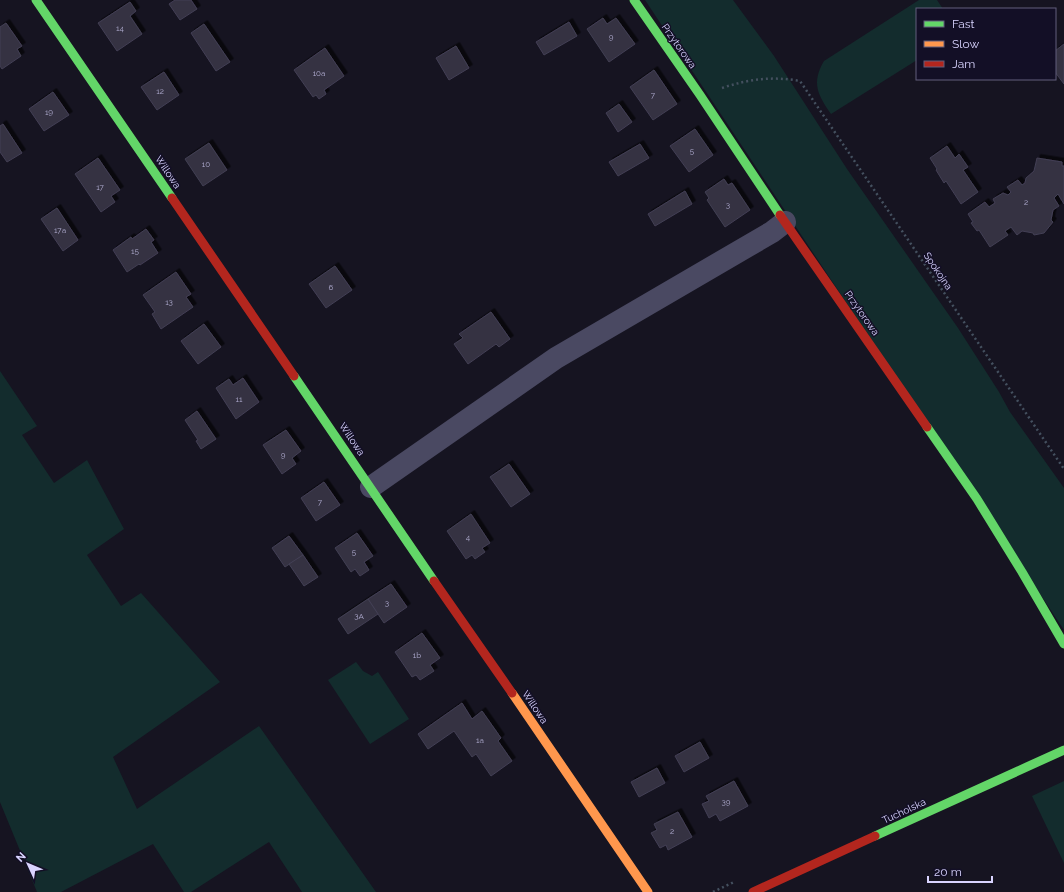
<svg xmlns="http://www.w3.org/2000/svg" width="1064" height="892" font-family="Raleway,sans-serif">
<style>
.green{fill:#132c2d}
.building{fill:#343243;stroke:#433f54;filter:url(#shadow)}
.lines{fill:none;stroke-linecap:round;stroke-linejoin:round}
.path{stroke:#44505f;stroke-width:2.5;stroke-dasharray:2 3;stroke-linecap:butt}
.street{stroke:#4a4962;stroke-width:22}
.fast{stroke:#63d668;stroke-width:9}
.slow{stroke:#ff974d;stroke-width:9}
.jam{stroke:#b3261e;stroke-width:9}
.labels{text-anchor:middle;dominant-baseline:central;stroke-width:3;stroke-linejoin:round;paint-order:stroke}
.number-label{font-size:8px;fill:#b0acd0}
.street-label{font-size:10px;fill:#d9d4ff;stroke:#130f26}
</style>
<defs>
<filter id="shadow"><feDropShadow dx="3.5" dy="-3.5" stdDeviation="0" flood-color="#0009"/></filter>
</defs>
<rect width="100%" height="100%" fill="#161421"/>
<!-- green -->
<g class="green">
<polygon points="645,0 733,0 774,56 847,169 958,328 999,392 1010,412 1064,488 1064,630"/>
<path d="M 919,0 L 937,0 L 943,9 L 917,9 L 917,60 L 831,114 C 818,95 811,83 824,61 Z"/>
<polygon points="0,371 37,426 22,435 54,483 87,460 124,529 87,555 121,606 141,593 220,682 113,757 137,809 259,726 376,892 302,892 269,842 191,892 184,892 153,844 61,892 37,892 0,802"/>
<polygon points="356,662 363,671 372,676 378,672 409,719 370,744 328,680"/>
<polygon points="1064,781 1064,863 1032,796"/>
</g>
<!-- building -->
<g class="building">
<polygon points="175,0 191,0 197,9 180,20 169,4"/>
<polygon points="130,2 136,11 130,16 142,34 117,51 98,23"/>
<polygon points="603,18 607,24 616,18 635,44 609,62 587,29"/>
<polygon points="569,22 577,36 544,55 536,42"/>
<polygon points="6,23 22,46 17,49 21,56 2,69 0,66 0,27"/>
<polygon points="204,24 230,62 216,71 191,33"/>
<polygon points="1064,44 1064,84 1055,72 1055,51"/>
<polygon points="456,46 469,68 449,80 436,58"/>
<polygon points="325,48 344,76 324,90 326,94 319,99 316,95 313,97 294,70"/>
<polygon points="654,70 677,104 653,120 630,87"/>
<polygon points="164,72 179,95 157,110 141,87"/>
<polygon points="53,92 69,115 44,131 29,109"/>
<polygon points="619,104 632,122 618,132 606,113"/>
<polygon points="3,124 22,153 7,162 0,152 0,126"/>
<polygon points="695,129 713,155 689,172 670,146"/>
<polygon points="209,143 227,170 203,186 185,159"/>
<polygon points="640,144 649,158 618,176 609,162"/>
<polygon points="947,146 955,158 959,154 968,167 963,170 978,192 961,204 946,181 944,183 936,170 937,169 930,158"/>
<polygon points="98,158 120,190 111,196 115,202 101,212 75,174"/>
<polygon points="1037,158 1062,162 1062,166 1064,166 1064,204 1058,194 1054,198 1059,206 1053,210 1051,220 1053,222 1044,233 1034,235 1033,233 1022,231 1017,235 1011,227 1005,231 1008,235 990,247 979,230 977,231 971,223 973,222 968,214 985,202 989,207 995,203 993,199 1003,193 1008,195 1011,192 1007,187 1018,180 1022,185 1025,183 1026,178 1034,171"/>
<polygon points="724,179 728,185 732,183 750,210 725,227 707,200 709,198 705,192"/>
<polygon points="685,191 692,204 655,226 648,214"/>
<polygon points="57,208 78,240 63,251 41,219"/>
<polygon points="146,229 154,240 151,242 158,253 140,265 139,264 127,272 113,250 131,237 132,239"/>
<polygon points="335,266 352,290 326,308 309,284"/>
<polygon points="176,272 191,294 186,297 193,307 161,329 152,314 155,312 143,295"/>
<polygon points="491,312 510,339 499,347 496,344 468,364 454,344 463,338 459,334"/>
<polygon points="204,324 221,347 198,364 181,341"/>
<polygon points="243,378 259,402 236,419 216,388 229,379 233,385"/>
<polygon points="197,411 216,439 201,449 196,441 198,440 185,420"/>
<polygon points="286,430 301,451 292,458 296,464 282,474 263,445"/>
<polygon points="509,464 530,494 511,507 490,477"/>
<polygon points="324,482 340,505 316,521 301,498"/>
<polygon points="471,514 490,543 482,548 485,552 475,559 472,555 466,559 447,531"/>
<polygon points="357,533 373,556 364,562 369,570 360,576 355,569 351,572 335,548"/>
<polygon points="289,536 303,555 285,567 272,548"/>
<polygon points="303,555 318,577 304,586 289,564"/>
<polygon points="391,584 407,607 384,623 368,599"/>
<polygon points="368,599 378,614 348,634 338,619"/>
<polygon points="422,633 440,658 430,665 434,671 420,680 416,675 412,677 395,652"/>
<polygon points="462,703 472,719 482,711 501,738 498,741 512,761 491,776 476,754 472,757 454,731 428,749 418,734"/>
<polygon points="700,742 709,758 684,772 675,756"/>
<polygon points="657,768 665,783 639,797 631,782"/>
<polygon points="734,781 748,806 720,821 716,814 709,818 702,804 709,801 706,796"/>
<polygon points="678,812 692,837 668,850 666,845 660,848 651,833 657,830 654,824"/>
</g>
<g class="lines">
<!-- path -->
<g class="path">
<path d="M 722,88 C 749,79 772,76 800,81 L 1064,469"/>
<polyline points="713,892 734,882"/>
</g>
<!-- street -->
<polyline class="street" points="371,487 556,358 772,232 785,222"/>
<!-- fast -->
<g class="fast">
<polyline points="36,0 172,198"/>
<polyline points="634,0 700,95 780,215"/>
<polyline points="294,376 434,581"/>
<polyline points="927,427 977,499 1022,572 1064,644"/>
<polyline points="875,836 1064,750"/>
</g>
<!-- slow -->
<polyline class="slow" points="512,693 648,892"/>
<!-- jam -->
<g class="jam">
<polyline points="172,198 294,376"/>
<polyline points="780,215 927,427"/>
<polyline points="434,581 512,693"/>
<polyline points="753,892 875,836"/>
</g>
</g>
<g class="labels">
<!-- number labels -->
<g class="number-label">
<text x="120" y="28">14</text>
<text x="611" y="37">9</text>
<text x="319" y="73">10a</text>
<text x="160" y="91">12</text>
<text x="653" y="95">7</text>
<text x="49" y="112">19</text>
<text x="692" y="151">5</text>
<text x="206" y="164">10</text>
<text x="100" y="187">17</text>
<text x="1026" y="202">2</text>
<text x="728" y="205">3</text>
<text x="60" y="230">17a</text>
<text x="135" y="251">15</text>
<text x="331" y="287">6</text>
<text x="169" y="302">13</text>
<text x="239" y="399">11</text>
<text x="283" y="455">9</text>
<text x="320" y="502">7</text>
<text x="468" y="537">4</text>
<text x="354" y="552">5</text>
<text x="387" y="603">3</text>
<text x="359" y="616">3A</text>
<text x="417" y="655">1b</text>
<text x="480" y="740">1a</text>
<text x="726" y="802">39</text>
<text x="672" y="831">2</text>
</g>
<!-- street labels -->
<g class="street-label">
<text transform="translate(679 46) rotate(55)">Przytorowa</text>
<text transform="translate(168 172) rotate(56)">Willowa</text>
<text transform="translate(938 271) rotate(56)">Spokojna</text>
<text transform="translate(862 313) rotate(55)">Przytorowa</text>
<text transform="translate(352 439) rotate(56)">Willowa</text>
<text transform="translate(535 707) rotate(56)">Willowa</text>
<text transform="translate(904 811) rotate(-25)">Tucholska</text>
</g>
</g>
<!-- legend -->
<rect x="916" y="8" width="140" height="72" fill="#130f26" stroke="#625e7d"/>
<rect x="924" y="21" width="20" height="6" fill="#63d668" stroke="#625e7d"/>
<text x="952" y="28" font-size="12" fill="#d9d4ff">Fast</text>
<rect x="924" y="41" width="20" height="6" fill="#ff974d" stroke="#625e7d"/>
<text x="952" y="48" font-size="12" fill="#d9d4ff">Slow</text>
<rect x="924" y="61" width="20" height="6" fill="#b3261e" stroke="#625e7d"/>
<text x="952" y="68" font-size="12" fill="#d9d4ff">Jam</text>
<!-- north arrow -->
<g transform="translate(28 864) rotate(314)" stroke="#130f26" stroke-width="3" paint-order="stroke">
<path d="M0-3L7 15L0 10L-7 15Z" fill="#d9d4ff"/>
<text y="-6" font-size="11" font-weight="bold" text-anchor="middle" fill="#d9d4ff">N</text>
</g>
<!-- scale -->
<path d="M928 876v6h64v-6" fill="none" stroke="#d9d4ff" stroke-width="2"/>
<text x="934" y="876" font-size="12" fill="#d9d4ff" stroke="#130f26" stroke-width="3" paint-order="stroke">20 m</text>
</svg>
